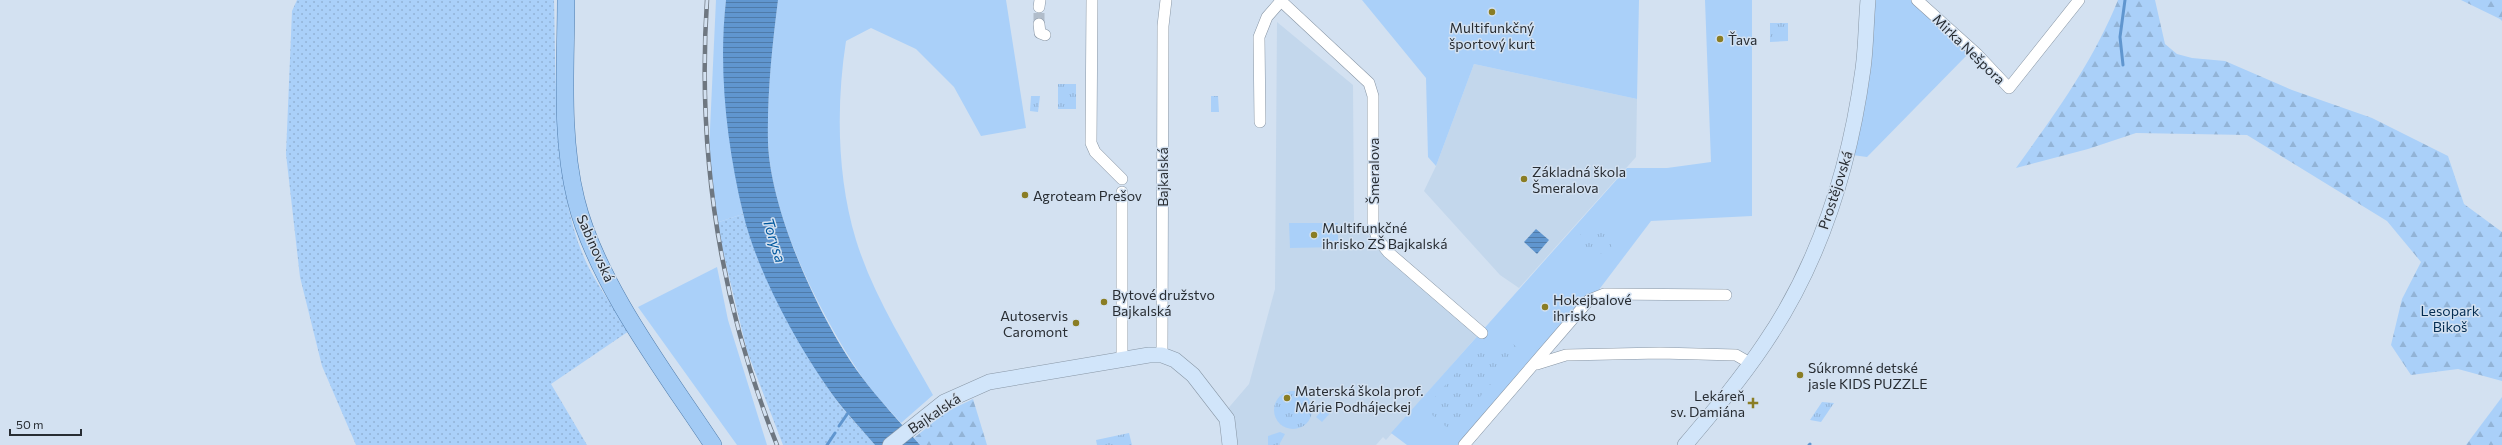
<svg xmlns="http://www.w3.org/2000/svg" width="2502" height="445" font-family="Commissioner,sans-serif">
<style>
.built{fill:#c3d7ec}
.grass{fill:#aad0f9}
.forest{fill:url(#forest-firs)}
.park{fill:url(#park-tufts)}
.garden{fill:url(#garden-dots)}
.water{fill:url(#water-rules)}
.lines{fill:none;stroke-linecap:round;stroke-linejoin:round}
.stream{stroke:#6096cf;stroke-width:3}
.street-tunnel{stroke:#b1bdcb;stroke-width:11;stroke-dasharray:11 5.5;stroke-linecap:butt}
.street-casing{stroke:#8896a5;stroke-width:12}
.secondary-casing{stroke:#8896a5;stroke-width:16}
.primary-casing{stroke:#507dad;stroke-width:18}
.street{stroke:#fff;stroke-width:11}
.secondary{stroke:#d1e5fa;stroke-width:15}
.primary{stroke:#a3cbf5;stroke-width:17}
.rail-casing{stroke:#6e7781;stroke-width:4.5}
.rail{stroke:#d3e1f1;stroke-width:3;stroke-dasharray:9;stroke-linecap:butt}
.poi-dot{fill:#8a7d24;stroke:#d3e1f1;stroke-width:1.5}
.labels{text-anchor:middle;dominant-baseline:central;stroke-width:3;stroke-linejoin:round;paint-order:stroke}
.poi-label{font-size:14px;fill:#282d33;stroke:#d3e1f1;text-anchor:start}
.street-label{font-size:14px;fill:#282d33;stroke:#d3e1f1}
.park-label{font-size:14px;fill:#042d52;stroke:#d3e1f1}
.water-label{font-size:15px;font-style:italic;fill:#00589e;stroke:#d3e1f1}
</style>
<defs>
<pattern id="forest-firs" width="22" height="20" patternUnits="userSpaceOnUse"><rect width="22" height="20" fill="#aad0f9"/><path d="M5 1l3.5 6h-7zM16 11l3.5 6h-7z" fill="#92b3d6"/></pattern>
<pattern id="park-tufts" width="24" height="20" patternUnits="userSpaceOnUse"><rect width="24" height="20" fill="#aad0f9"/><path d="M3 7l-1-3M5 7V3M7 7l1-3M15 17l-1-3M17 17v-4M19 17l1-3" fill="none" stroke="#92b3d6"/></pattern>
<pattern id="garden-dots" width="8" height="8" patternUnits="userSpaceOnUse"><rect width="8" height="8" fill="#aad0f9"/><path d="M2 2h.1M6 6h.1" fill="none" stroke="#92b3d6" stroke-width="1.8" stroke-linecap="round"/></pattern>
<pattern id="water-rules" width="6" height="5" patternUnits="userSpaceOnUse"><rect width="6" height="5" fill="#6096cf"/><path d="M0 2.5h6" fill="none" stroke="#4f7ba9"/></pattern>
</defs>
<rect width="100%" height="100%" fill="#d3e1f1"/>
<!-- built -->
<g class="built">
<polygon points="1277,22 1353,85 1354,222 1478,335 1386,440 1383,437 1376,445 1230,445 1225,412 1249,384 1275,289"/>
<polygon points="1474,64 1637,99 1636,157 1519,288 1500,275 1424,191 1436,166"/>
</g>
<!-- grass -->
<g class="grass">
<path d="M 716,0 L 726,0 C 718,72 731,143 743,214 L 716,223 L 709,151 Z"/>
<path d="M 778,0 L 1006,0 L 1026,128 L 981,136 L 954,87 L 916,49 L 871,28 L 846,41 C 836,105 837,177 856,240 C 873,295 905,345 933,395 L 901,423 C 887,407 871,391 860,374 C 819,312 771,217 768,142 C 767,95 772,47 778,0 Z"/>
<polygon points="1362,0 1639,0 1637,99 1474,64 1436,166 1428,157 1426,78"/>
<polygon points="1705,0 1752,0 1752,216 1651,221 1598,291 1467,445 1407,445 1391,433 1627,168 1667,168 1711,162"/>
<polygon points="1870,0 1918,0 1968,54 1867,157 1845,154"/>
<polygon points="1289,223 1338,223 1338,247 1290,248"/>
<polygon points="717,267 728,320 767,445 737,445 638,307"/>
</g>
<!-- forest -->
<g class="forest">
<path d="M 2118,0 L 2155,0 L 2165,44 L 2177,54 L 2192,58 L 2225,61 L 2292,90 L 2372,118 L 2448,156 L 2464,204 L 2502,232 L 2502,381 L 2458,369 L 2411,375 L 2391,345 L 2402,299 L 2421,262 L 2387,221 L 2247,135 L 2136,133 L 2088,149 L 2016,168 C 2055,114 2093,62 2118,0 Z"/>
<polygon points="2461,0 2502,0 2502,21 2500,19"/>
<polygon points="2502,397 2502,445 2466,445"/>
<polygon points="973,399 987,445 920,445 914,438 946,412"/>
</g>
<!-- park -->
<g class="park">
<polygon points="1770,23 1788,23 1788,41 1770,42"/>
<rect x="1058" y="84" width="18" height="25"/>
<polygon points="1031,96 1040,96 1038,112 1030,111"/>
<polygon points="1211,96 1218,96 1219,112 1211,112"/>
<polygon points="1610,230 1612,253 1581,254 1580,232"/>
<polygon points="1506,338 1520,350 1451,431 1425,409 1481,343 1493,353"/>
<circle cx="1293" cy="410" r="19"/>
<polygon points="1822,402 1834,403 1821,422 1810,420"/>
<polygon points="1327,405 1333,410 1322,422 1316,417"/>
<polygon points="1280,432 1285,434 1279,445 1268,445 1268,436"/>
<polygon points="1129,433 1132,445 1097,445 1096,440"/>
</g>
<!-- garden -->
<g class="garden">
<path d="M 297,0 L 554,0 C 556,78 553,200 590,270 C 601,291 616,311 629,331 L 551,384 L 587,445 L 356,445 L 322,366 L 300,277 L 286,154 L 292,11 Z"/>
<path d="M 743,214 C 765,278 793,338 832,394 C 844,412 861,428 875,445 L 783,445 L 747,351 L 716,223 Z"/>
</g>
<!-- water -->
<g class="water">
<path d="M 726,0 L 778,0 C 772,47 767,95 768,142 C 770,211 820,321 861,376 C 879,400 900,422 920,445 L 875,445 C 861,428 845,412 832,394 C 797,345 757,272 743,213 C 727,145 718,70 726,0 Z"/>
<polygon points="1536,229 1549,240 1537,254 1524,242"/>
</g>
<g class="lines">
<!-- stream -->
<g class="stream">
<polyline points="2123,65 2120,37 2125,0"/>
<polyline points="839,426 850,410"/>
<polyline points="827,445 835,433"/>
<polyline points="1809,445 1810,444"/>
</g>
<!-- street-tunnel -->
<polyline class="street-tunnel" points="1039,24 1039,7"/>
<defs>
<g id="street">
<polyline points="1092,0 1091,143 1095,152 1122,179"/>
<polyline points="1280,0 1369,83 1373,96 1373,225 1377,238 1388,252 1482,333"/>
<polyline points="1917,0 1977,54 2009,88 2079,0"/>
<polyline points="1039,7 1040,0"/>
<polyline points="1039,24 1040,33 1045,35"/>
<polyline points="1260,122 1259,37 1267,17 1281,1"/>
<polyline points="1122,192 1122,359"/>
<polyline points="1162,355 1163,26 1166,0"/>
<polyline points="1537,364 1566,355 1660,353 1736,355 1750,363"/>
<polyline points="1464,445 1589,300 1604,294 1726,295"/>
</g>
<g id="secondary">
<polyline points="890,445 944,402 989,382 1149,355 1162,355 1175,360 1193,375 1227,419 1230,445"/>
<path d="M 1685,445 C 1713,412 1741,379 1765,343 C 1820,262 1850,165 1863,69 C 1866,47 1866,23 1868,0"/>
</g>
<path id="primary" d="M 566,0 C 566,66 560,135 576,200 C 596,282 666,374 713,445"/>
</defs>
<!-- street casing -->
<use href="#street" class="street-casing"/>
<!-- secondary casing -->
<use href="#secondary" class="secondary-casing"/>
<!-- primary casing -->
<use href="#primary" class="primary-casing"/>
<!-- street -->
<use href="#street" class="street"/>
<!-- secondary -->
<use href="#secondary" class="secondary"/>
<!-- primary -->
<use href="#primary" class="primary"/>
<defs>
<path id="rail" d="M 707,0 C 697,152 720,303 777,445"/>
</defs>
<!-- rail casing -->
<use href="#rail" class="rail-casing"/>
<!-- rail -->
<use href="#rail" class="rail"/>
</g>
<!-- markers -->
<g class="poi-dot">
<circle cx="1492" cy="12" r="4"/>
<circle cx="1720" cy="39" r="4"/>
<circle cx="1524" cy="179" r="4"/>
<circle cx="1025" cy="195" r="4"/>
<circle cx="1314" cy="235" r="4"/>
<circle cx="1104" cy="302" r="4"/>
<circle cx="1545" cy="307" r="4"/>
<circle cx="1076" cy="323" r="4"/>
<circle cx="1800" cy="375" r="4"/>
<circle cx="1287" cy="398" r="4"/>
<path d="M1751 397h4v4h4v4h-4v4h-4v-4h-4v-4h4z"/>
</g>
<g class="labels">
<!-- poi labels -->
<g class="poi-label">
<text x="1492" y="27" text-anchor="middle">Multifunkčný<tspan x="1492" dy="16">športový kurt</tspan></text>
<text x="1728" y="39">Ťava</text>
<text x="1532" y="171">Základná škola<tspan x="1532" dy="16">Šmeralova</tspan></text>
<text x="1033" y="195">Agroteam Prešov</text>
<text x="1322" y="227">Multifunkčné<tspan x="1322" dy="16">ihrisko ZŠ Bajkalská</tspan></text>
<text x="1112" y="294">Bytové družstvo<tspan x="1112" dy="16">Bajkalská</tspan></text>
<text x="1553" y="299">Hokejbalové<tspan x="1553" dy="16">ihrisko</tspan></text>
<text x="1068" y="315" text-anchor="end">Autoservis<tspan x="1068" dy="16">Caromont</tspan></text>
<text x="1808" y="367">Súkromné detské<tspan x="1808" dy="16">jasle KIDS PUZZLE</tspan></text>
<text x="1295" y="390">Materská škola prof.<tspan x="1295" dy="16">Márie Podhájeckej</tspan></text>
<text x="1745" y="395" text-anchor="end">Lekáreň<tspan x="1745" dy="16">sv. Damiána</tspan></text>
</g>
<!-- street labels -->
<g class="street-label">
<text transform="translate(1969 49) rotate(44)">Mirka Nešpora</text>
<text transform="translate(1373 171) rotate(-90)">Šmeralova</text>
<text transform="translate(1162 177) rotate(-90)">Bajkalská</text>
<text transform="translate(1835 190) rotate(-72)">Prostějovská</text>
<text transform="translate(596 248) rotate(66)">Sabinovská</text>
<text transform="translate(934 413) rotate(-34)">Bajkalská</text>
</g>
<!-- park labels -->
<g class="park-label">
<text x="2450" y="310">Lesopark<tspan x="2450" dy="16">Bikoš</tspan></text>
</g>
<!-- water labels -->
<g class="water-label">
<text transform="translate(775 240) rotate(73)">Torysa</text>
</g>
</g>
<!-- scale -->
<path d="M10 429v6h71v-6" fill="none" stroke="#282d33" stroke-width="2"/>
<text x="16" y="429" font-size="12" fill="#282d33" stroke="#d3e1f1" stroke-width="3" paint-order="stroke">50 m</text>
</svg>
